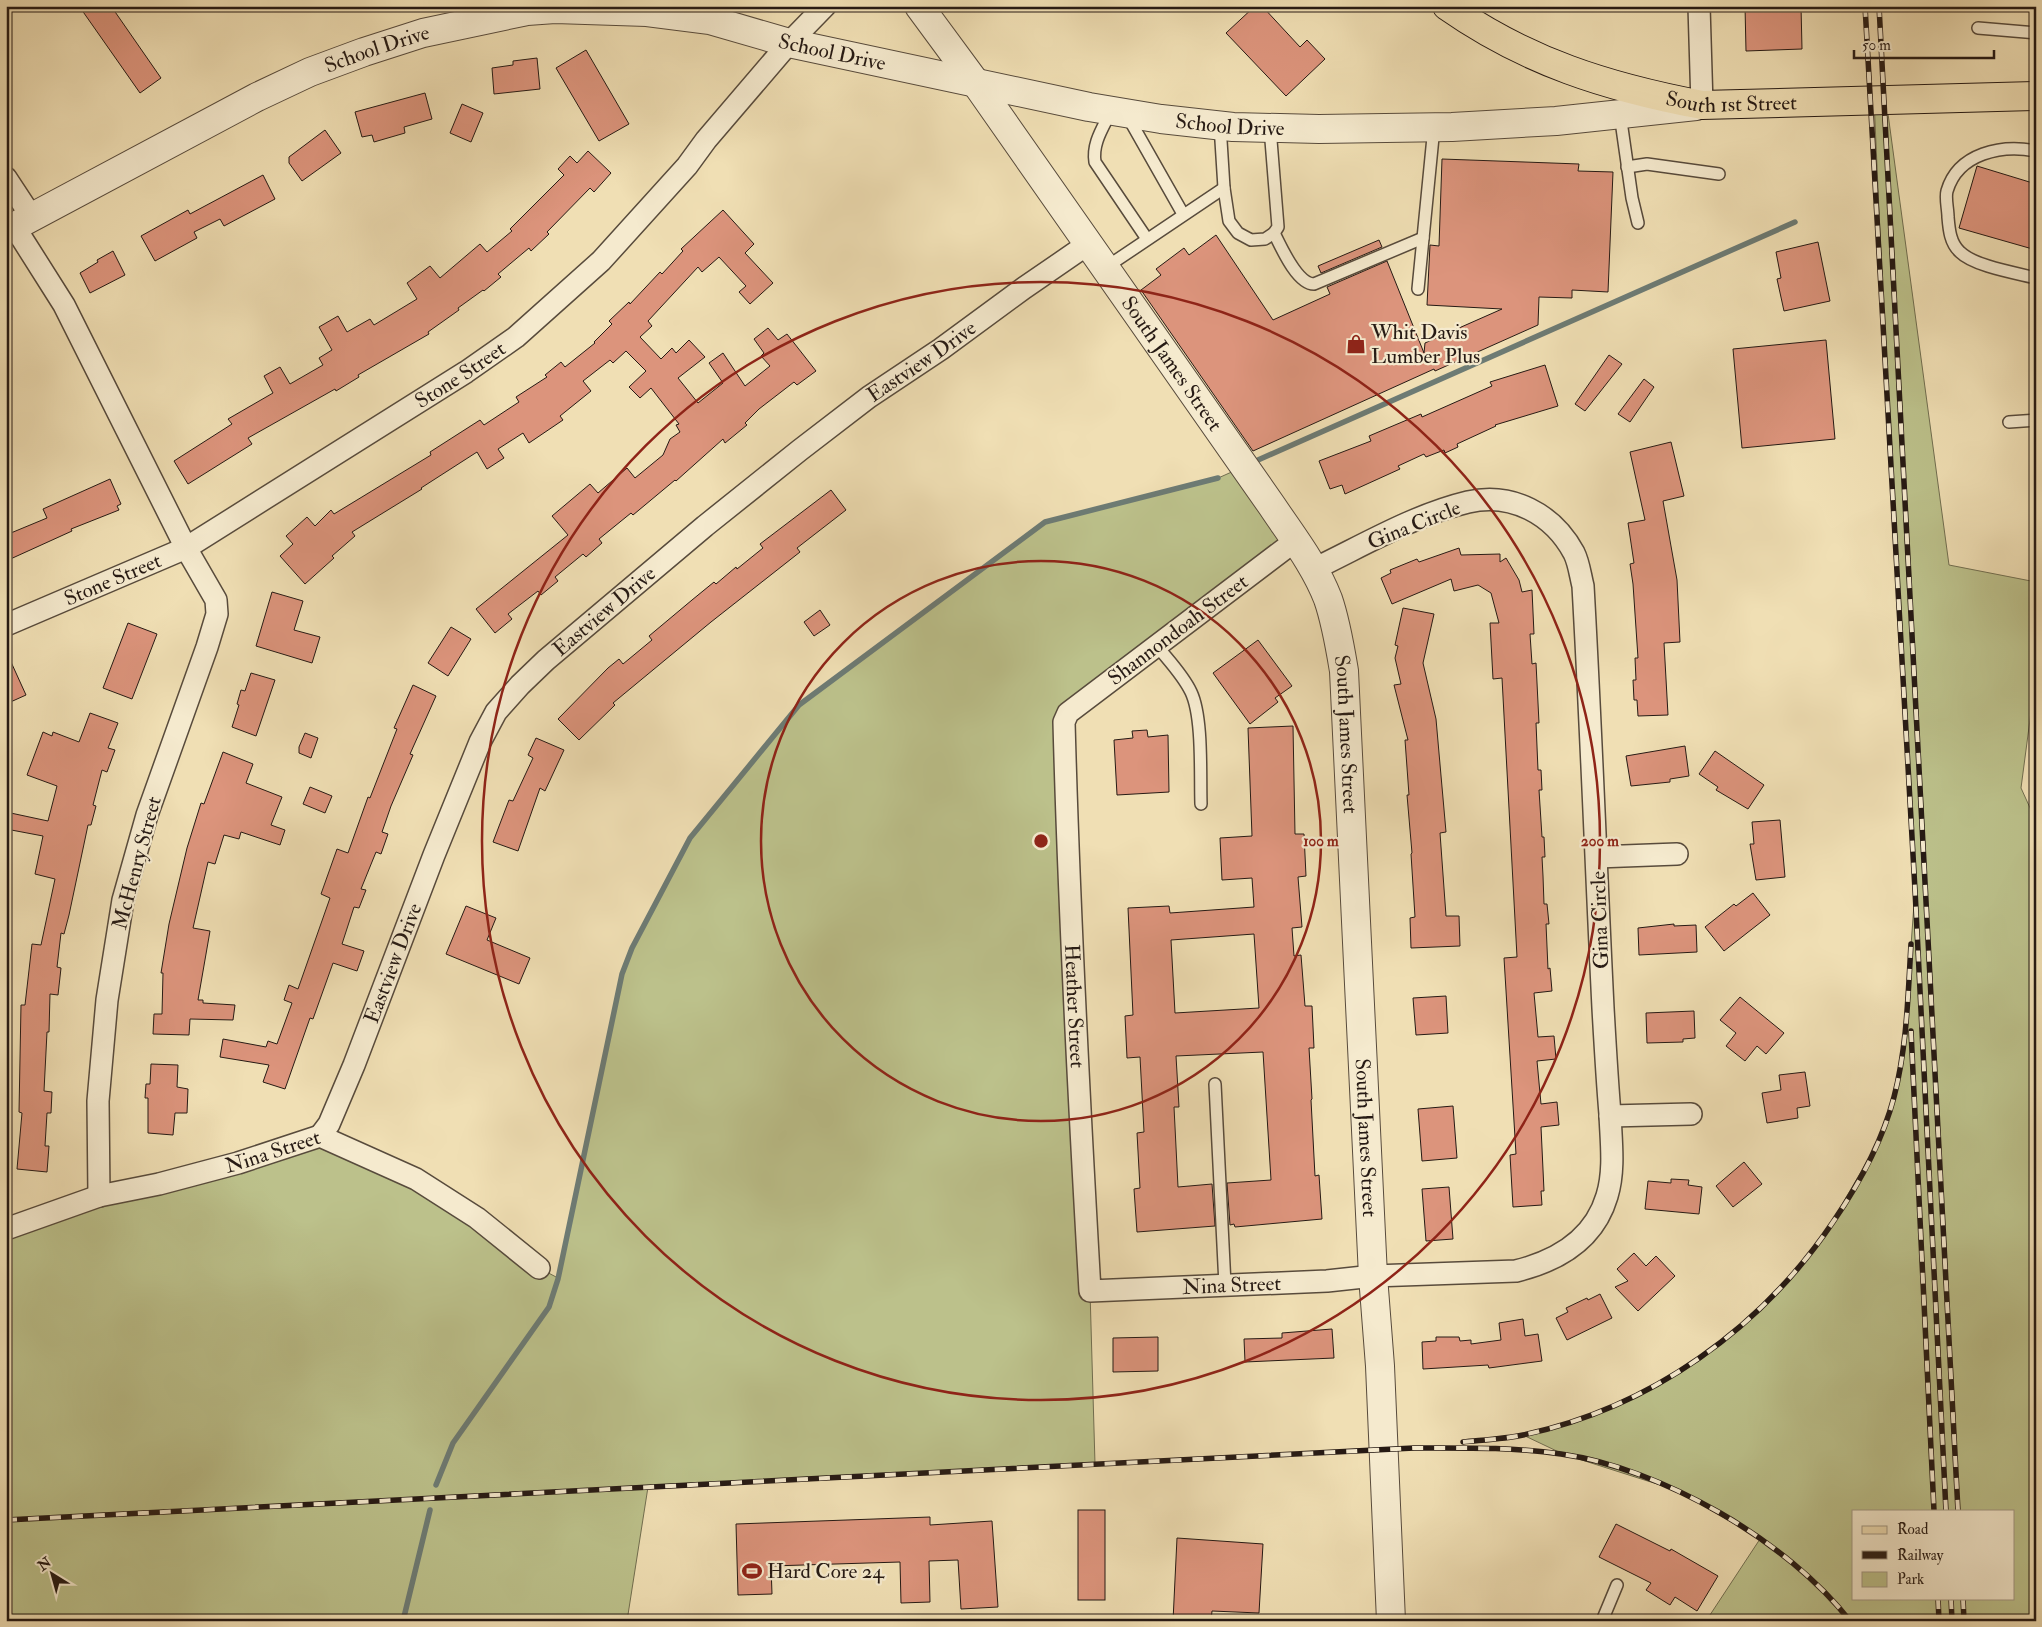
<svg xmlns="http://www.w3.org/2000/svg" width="2042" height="1627" font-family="'IM FELL Double Pica',serif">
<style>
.green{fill:#bcc18b;stroke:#716e50;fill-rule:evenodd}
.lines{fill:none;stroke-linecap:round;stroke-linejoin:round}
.stream{stroke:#6d7b74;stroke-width:5.5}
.building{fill:#dc947c;stroke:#261a14;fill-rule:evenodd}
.service-casing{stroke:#584b3c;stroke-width:14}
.minor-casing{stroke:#584b3c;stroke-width:24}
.tertiary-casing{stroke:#584b3c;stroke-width:30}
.primary-casing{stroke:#261a14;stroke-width:30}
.service{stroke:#f5eace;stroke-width:11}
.minor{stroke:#f5eace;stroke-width:21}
.tertiary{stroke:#f5eace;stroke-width:28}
.primary{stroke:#f0dfb4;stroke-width:28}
.rail-casing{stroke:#261a14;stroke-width:5.5}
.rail{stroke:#f5eace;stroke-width:4;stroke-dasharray:11;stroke-linecap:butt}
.ring{fill:none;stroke:#8f2418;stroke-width:2.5}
.labels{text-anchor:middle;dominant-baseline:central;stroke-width:4.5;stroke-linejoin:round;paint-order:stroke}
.street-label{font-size:21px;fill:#261a14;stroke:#f5eace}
.poi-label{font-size:21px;fill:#261a14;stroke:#f5eace;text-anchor:start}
.centre{fill:#8f2418;stroke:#f5eace;stroke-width:2.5}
.ring-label{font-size:15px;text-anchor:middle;font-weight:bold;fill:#8f2418;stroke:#f5eace;stroke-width:4.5;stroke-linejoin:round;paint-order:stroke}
</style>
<rect width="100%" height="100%" fill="#f0dfb4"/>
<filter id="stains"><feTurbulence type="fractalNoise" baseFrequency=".004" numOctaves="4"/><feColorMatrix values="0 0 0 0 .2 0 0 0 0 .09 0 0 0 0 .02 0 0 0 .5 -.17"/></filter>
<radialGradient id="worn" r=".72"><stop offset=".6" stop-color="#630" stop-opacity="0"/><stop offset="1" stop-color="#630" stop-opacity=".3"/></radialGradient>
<!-- green -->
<g class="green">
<path d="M 1886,99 L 1949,565 L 2036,582 L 2036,674 L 2021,788 L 2036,821 L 2036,1621 L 1706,1621 L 1760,1539 L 1679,1491 L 1563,1454 L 1523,1435 L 1570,1422 L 1616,1405 L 1660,1384 L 1702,1359 L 1766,1304 L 1822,1239 L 1880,1139 L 1893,1099 L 1903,1058 L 1915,890 L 1890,453 L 1874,100 ZM 1853,1511 L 2013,1511 L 2013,1598 L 1853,1598 Z"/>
<polygon points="1245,466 1295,541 1068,713 1090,1291 1095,1464 648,1487 627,1621 6,1621 6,1229 320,1136 462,1207 539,1268 558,1278 622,974 632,949 690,838 799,705 1045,522 1216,479"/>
</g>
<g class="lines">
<!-- stream -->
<g class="stream">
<polyline points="1258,460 1795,222"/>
<polyline points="436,1485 453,1443 549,1307 558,1279 622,974 632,948 690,838 799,705 1045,522 1218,478"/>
<polyline points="403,1621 430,1510"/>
</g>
</g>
<!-- building -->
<g class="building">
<polygon points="79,6 111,6 161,78 140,93"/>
<polygon points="1255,6 1262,6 1300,47 1307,40 1325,59 1286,96 1226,33"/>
<polygon points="1745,6 1801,6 1802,49 1746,51"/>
<polygon points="586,50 629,124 599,141 556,68"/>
<polygon points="537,58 540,89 494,94 492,68 513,65 513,61"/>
<polygon points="425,93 432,119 404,127 405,133 374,142 372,135 362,137 355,112"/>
<polygon points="462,104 483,113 471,142 450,133"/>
<polygon points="325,130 341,153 302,181 289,163 289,157"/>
<polygon points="588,151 611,173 594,192 590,188 547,232 549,234 531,251 529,248 498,274 501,277 484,291 483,290 458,308 459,310 428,332 429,334 358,375 359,377 336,391 335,389 248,438 252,444 188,484 174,461 232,424 228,419 273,393 264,376 280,367 290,384 323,365 319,358 332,350 319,327 338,316 347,332 370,319 374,325 417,299 407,283 430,266 440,278 480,244 487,252 512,231 510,229 564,175 558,169 570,156 577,163"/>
<polygon points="1442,159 1579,164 1578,171 1613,172 1608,292 1572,290 1572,298 1539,297 1538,325 1435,371 1434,369 1423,374 1253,451 1141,290 1161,275 1156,269 1184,248 1189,255 1216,235 1273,320 1330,294 1327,287 1387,261 1424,353 1425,343 1502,309 1427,305 1430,245 1439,246"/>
<polygon points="1977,166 2036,184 2036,250 1959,228"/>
<polygon points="263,175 275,199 224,226 220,219 194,232 197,238 155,261 141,236 188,210 190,214"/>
<polygon points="723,210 754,244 745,253 773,283 750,304 739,292 746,286 719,257 702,272 698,267 648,321 652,326 640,337 661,359 672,348 676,353 689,340 705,357 678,378 698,403 723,383 709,363 723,353 745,386 770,366 761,356 764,353 754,339 768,328 778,340 787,334 816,371 797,385 794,382 759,409 745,423 747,425 725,443 723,439 676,481 675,480 633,515 631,513 599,539 602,543 586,557 583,554 555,577 558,581 541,595 538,591 508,614 512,619 495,633 476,609 568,535 552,516 590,484 598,493 627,468 635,478 663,455 670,439 680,432 676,425 679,424 651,388 640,398 629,387 646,371 626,351 613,363 610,360 583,381 591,391 560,416 563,420 529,443 523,433 498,449 504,458 487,469 477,452 421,488 422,489 352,532 355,536 332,556 334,558 305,584 280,556 293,544 286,536 307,517 315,526 331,510 334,514 431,455 430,452 480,420 484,425 519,402 516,397 547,377 545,375 561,362 565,367 595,343 594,342 612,324 609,321 629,302 630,304 660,272 662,274 683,251 681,249"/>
<polygon points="1379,240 1382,247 1321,273 1318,266"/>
<polygon points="1818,242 1830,301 1784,311 1777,279 1781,278 1776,252"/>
<polygon points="113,251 125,275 90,293 80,273 98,262 97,260"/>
<polygon points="1826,340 1835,439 1742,448 1733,349"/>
<polygon points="1609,355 1622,364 1585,411 1575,404"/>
<polygon points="1545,365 1558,406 1495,425 1496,426 1457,444 1458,447 1445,453 1444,450 1426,457 1424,454 1398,466 1400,469 1345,494 1342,485 1330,489 1319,461 1371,441 1369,436 1421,414 1422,417 1492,386 1490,382"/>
<polygon points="1644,379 1654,387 1630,422 1618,414"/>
<polygon points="1671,442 1684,496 1663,501 1677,580 1680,642 1664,643 1668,715 1638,716 1637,700 1634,700 1633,680 1636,680 1635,658 1638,658 1633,584 1630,564 1634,563 1628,523 1645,520 1630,452"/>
<polygon points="110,479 121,504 117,506 119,510 71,529 72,531 6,561 6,535 47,518 43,509"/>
<polygon points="831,490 846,510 797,548 800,552 711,622 613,703 615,705 579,740 558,719 608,668 619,659 623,664 652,640 649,636 692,600 714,582 716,584 736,567 737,569 763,548 760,544"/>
<polygon points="1459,548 1461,555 1500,554 1500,562 1506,558 1519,580 1522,592 1532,590 1534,634 1530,634 1532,664 1536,663 1539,723 1536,723 1538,770 1541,770 1542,790 1539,790 1542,837 1544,837 1545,857 1542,857 1543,876 1544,904 1547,904 1549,924 1546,924 1548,969 1550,968 1552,991 1534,993 1538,1037 1554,1036 1556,1059 1537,1061 1541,1104 1557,1102 1559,1125 1541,1127 1544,1191 1541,1191 1542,1205 1513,1207 1510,1155 1516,1154 1504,958 1517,957 1502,678 1493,679 1490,623 1499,623 1491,593 1478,585 1454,591 1451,579 1392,604 1381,578 1391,573 1390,570 1417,559 1419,562"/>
<polygon points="272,592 303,601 294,630 320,637 312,663 256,646"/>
<polygon points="1403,608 1434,614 1423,663 1436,719 1446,832 1440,833 1446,916 1459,916 1460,946 1411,948 1410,918 1415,917 1411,854 1412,853 1407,795 1409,795 1405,740 1408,740 1394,685 1401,684 1395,658 1398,646 1395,645"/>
<polygon points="820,610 830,625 814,636 804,622"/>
<polygon points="128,623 157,634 132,699 103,688"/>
<polygon points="451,627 471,639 448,676 428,663"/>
<polygon points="1258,640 1292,686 1275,698 1278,702 1250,724 1213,673"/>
<polygon points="6,651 26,695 6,704"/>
<polygon points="251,673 275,680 256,736 232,727 239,705 237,704 241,690 245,691"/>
<polygon points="413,685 436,696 410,754 413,755 391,806 382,832 388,834 381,854 376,852 361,889 366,890 359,908 354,907 342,944 364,951 357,971 333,963 313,1019 310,1018 285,1089 263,1082 269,1065 220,1057 223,1039 266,1047 268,1041 277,1044 292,1003 284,1000 289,985 298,989 330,898 321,894 337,849 348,853 368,797 370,798 397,729 394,728"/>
<polygon points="90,713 118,723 108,748 115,750 107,772 102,770 93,805 96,806 91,825 88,825 69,915 64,934 61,933 57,967 61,968 58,995 50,994 49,1032 47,1032 44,1091 52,1092 51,1113 47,1113 45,1146 49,1146 47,1172 17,1169 22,1113 19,1112 21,1005 25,1005 32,944 41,945 55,879 35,874 43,836 6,829 6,812 48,821 57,786 27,775 43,732 52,736 53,732 79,742"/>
<path d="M 1293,726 L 1295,834 L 1304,834 L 1306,876 L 1298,877 L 1302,927 L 1292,928 L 1294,956 L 1301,955 L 1305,1006 L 1312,1006 L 1314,1048 L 1309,1048 L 1312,1099 L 1311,1100 L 1315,1176 L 1319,1175 L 1322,1219 L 1235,1227 L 1234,1224 L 1230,1225 L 1227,1183 L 1271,1180 L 1263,1052 L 1176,1056 L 1179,1107 L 1174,1107 L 1178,1187 L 1212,1184 L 1215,1226 L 1137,1232 L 1134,1189 L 1140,1188 L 1137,1133 L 1144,1132 L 1140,1057 L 1127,1058 L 1125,1016 L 1133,1015 L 1128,908 L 1169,906 L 1170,913 L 1254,907 L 1252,878 L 1222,880 L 1220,838 L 1252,836 L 1248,728 ZM 1254,934 L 1259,1008 L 1175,1013 L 1171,940 Z"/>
<polygon points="1147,730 1148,737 1168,735 1169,792 1117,795 1114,740 1133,738 1132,731"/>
<polygon points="305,733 318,738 311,758 299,753 299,747"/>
<polygon points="536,738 564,750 545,791 540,788 518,851 493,842 509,800 513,801 533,758 528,755"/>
<polygon points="1685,746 1689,776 1670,779 1670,782 1631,786 1626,756"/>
<polygon points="1715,751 1764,785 1748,809 1716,790 1718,787 1699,774"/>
<polygon points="223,752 253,764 246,783 282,797 271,825 285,830 280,845 241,832 239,839 224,835 215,864 208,862 193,928 210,931 198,1000 203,1000 203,1003 235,1005 233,1020 190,1019 189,1035 153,1034 154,1014 162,1014 163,973 161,973 169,924 187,848 201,803 204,804"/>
<polygon points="310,787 332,796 325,813 303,804"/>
<polygon points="1780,820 1785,877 1756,880 1750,844 1754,844 1752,822"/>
<polygon points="1753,893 1770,915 1724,951 1705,927 1734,904 1736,906"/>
<polygon points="466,906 496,918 487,940 530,958 519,984 446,954"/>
<polygon points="1674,924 1674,926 1696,925 1697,952 1639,955 1638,928"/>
<polygon points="1446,996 1448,1033 1416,1035 1413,998"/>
<polygon points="1740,997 1784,1033 1766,1054 1757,1046 1745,1061 1726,1046 1736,1033 1720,1020"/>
<polygon points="1694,1011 1695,1038 1683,1039 1683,1042 1647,1043 1646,1013"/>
<polygon points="151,1064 178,1065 177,1087 188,1089 187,1113 175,1113 173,1135 148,1133 148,1098 145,1098 146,1084 150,1084"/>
<polygon points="1805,1072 1810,1106 1797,1108 1798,1118 1767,1123 1762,1093 1781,1090 1779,1075"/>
<polygon points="1453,1106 1457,1158 1422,1161 1418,1109"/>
<polygon points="1744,1162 1762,1184 1733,1207 1716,1186"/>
<polygon points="1671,1179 1689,1180 1688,1185 1702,1187 1699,1214 1645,1209 1648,1181 1671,1183"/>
<polygon points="1449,1187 1453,1239 1426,1241 1422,1189"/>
<polygon points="1634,1253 1646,1266 1656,1256 1675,1276 1638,1311 1615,1287 1628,1281 1617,1269"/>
<polygon points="1600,1294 1612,1318 1567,1340 1556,1318 1568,1312 1566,1308 1587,1298 1588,1300"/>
<polygon points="1523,1319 1525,1336 1538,1334 1542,1361 1489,1368 1488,1365 1423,1369 1422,1342 1436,1341 1436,1337 1459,1337 1460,1341 1471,1340 1471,1344 1501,1340 1499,1323"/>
<polygon points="1332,1329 1334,1358 1245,1362 1244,1339 1282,1338 1282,1333"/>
<polygon points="1158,1337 1158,1371 1113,1372 1113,1338"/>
<rect x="1078" y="1510" width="27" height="90"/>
<polygon points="930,1517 930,1525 992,1521 998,1607 961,1609 958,1560 929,1561 930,1602 901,1603 900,1562 771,1566 772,1594 738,1595 736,1524"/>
<polygon points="1616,1524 1670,1551 1671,1549 1718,1576 1697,1611 1675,1597 1670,1605 1646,1590 1651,1583 1599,1557"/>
<polygon points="1177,1538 1263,1544 1259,1613 1212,1611 1211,1621 1173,1621"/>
</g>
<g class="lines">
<defs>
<g id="service">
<polyline points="1978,28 2036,33"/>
<path d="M 1111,111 C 1103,128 1092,143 1095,162 L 1147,239"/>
<polyline points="1620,114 1632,198 1638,223"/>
<polyline points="1128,117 1183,214"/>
<polyline points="1220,125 1224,188 1229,221 1238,233 1251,240 1265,239 1274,233 1278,227 1270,128"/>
<path d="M 2036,151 C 2002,144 1958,153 1947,191 C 1945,198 1948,209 1948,217 C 1949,229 1950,243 1960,252 C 1974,266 2016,273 2036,278"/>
<polyline points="1627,167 1647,164 1719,174"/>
<path d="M 1274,233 C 1281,247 1297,284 1314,284 L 1423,238"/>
<polyline points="1105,268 1224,188"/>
<polyline points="1418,289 1434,127"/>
<polyline points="2009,422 2036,420"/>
<path d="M 1157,646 C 1169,661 1183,675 1191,692 C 1203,717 1200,775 1201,804"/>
<polyline points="1215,1084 1225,1285"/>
<polyline points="1602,1621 1617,1585"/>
</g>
<g id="minor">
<polyline points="1699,6 1702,105"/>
<polyline points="6,178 31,216"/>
<polyline points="14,226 64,305 186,548 216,600 217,614 207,647 147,815 123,900 107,1000 98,1101 99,1196"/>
<path id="s1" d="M 1295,541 L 1068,713 L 1064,722 C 1069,912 1079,1101 1090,1291 L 1327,1281 L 1373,1276 L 1516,1271 C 1557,1261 1594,1240 1607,1196 C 1615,1170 1611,1141 1610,1114 C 1607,1079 1605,1043 1603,1008 C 1596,867 1591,726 1583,586 C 1580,574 1579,563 1574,553 C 1553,514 1512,492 1468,502 C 1414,515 1364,545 1314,569"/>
<path id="s2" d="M 6,625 L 186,548 L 466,372 L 516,337 L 601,261 L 687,166 L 706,140 L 789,43 L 825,6"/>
<polyline points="1597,857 1677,854"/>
<polyline points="1610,1116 1691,1114"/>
<path id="s3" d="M 320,1136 L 329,1124 L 354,1065 L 434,855 L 480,742 L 496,712 L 520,685 L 546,660 L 705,526 L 800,450 L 869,397 L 941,349 L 1024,288 L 1088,244"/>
<path id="s4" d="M 6,1229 L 99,1196 L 159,1184 L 238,1163 L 320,1136 L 416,1179 L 477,1218 L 539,1268"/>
</g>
<g id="tertiary">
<path id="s5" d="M 919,6 L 975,82 L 1272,506 C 1292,536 1315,565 1328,599 C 1336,622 1340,647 1344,671 L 1373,1276 L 1380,1366 L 1391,1621"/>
<path id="s6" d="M 6,231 L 257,97 L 310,72 L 364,52 L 423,33 L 527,11 L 555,9 L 647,12 L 710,20 L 789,43 L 1089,107 L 1161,119 L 1233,127 L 1319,129 L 1452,127 L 1556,121 L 1696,106"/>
</g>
<g id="primary">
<path id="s7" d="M 1447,6 C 1527,62 1607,87 1702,105 L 2036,96"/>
</g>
</defs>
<!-- service casing -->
<use href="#service" class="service-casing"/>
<!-- minor casing -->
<use href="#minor" class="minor-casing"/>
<!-- tertiary casing -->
<use href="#tertiary" class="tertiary-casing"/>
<!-- primary casing -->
<use href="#primary" class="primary-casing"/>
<!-- service -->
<use href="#service" class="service"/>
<!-- minor -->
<use href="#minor" class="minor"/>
<!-- tertiary -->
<use href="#tertiary" class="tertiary"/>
<!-- primary -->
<use href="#primary" class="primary"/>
<defs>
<g id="rail">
<polyline points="1865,6 1915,890 1946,1511"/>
<polyline points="1879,6 1958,1511"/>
<polyline points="1911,1031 1934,1511"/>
<path d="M 1463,1442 C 1483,1440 1504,1439 1523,1435 C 1650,1408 1761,1329 1833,1222 C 1859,1184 1882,1143 1894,1097 C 1907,1047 1908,995 1911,944"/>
<path d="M 6,1520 L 1414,1448 C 1463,1448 1512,1447 1561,1454 C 1661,1468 1788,1541 1850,1621"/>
<polyline points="1938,1598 1939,1621"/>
<polyline points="1951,1598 1952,1621"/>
<polyline points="1963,1598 1964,1621"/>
</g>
</defs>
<!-- rail casing -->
<use href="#rail" class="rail-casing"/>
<!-- rail -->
<use href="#rail" class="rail"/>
</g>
<!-- distance rings -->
<g class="ring">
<circle cx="1041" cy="841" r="280"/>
<circle cx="1041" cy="841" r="559"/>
</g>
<!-- icons -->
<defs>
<symbol id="shop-bare" viewBox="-9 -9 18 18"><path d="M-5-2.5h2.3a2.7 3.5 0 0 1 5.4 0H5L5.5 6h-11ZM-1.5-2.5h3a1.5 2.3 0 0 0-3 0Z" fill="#8f2418" stroke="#f5eace" stroke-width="2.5" paint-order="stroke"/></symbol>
<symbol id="stadium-bare" viewBox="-9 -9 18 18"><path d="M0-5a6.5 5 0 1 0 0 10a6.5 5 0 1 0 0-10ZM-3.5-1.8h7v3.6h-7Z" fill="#8f2418" stroke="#f5eace" stroke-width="2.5" paint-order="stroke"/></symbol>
</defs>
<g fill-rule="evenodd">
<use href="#shop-bare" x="1342" y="330" width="28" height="28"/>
<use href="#stadium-bare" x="738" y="1557" width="28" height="28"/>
</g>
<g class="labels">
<!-- street labels -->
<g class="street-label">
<text stroke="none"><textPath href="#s6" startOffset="414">School Drive</textPath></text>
<text stroke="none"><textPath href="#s6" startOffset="879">School Drive</textPath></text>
<text stroke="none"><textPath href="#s7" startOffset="305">South 1st Street</textPath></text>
<text stroke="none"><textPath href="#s6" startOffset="1284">School Drive</textPath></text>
<text stroke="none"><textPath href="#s3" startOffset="1012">Eastview Drive</textPath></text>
<text stroke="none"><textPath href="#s5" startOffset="438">South James Street</textPath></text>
<text stroke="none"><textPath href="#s2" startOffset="520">Stone Street</textPath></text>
<text transform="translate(1414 525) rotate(-22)">Gina Circle</text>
<text stroke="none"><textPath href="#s2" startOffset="116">Stone Street</textPath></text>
<text stroke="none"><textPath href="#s3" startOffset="608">Eastview Drive</textPath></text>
<text transform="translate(1178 630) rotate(-37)">Shannondoah Street</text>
<text stroke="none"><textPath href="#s5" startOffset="858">South James Street</textPath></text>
<text transform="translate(137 863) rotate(-75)">McHenry Street</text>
<text transform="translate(1600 920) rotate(-92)">Gina Circle</text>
<text stroke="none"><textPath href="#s3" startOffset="188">Eastview Drive</textPath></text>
<text stroke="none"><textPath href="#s1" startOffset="579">Heather Street</textPath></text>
<text stroke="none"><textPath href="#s5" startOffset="1262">South James Street</textPath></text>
<text stroke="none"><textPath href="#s4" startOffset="278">Nina Street</textPath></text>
<text stroke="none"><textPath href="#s1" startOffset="1006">Nina Street</textPath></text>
</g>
<!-- poi labels -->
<g class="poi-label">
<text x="1371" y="332">Whit Davis<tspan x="1371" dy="24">Lumber Plus</tspan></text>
<text x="767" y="1571">Hard Core 24</text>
</g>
</g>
<circle cx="1041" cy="841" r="8" class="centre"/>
<g class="ring-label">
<text x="1321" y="846">100 m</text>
<text x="1600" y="846">200 m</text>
</g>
<!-- margin -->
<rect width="2042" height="1627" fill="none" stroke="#f0dfb4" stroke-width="25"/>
<rect x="8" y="8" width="2027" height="1612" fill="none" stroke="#261a14" stroke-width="2.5"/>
<rect x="12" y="12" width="2017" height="1602" fill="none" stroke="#261a14"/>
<!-- legend -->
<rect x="1852" y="1510" width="162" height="90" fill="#f5eace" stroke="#a29784"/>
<rect x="1862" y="1526" width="25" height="8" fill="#f0dfb4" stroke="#a29784"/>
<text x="1897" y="1534" font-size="15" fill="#261a14">Road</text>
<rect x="1862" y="1551" width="25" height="8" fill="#261a14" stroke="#a29784"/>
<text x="1897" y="1560" font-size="15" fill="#261a14">Railway</text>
<rect x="1862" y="1572" width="25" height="15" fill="#bcc18b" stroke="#a29784"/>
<text x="1897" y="1584" font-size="15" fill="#261a14">Park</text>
<!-- north arrow -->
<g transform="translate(52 1574) rotate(323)" stroke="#f5eace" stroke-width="4" paint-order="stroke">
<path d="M0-4L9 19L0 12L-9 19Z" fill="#261a14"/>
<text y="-8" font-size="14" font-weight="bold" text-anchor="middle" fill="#261a14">N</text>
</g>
<!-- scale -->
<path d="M1854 50v8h140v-8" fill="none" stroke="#261a14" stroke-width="2.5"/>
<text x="1862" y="50" font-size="15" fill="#261a14" stroke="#f5eace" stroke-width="4" paint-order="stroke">50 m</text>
<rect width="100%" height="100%" filter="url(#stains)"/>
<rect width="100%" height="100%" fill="url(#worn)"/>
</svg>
